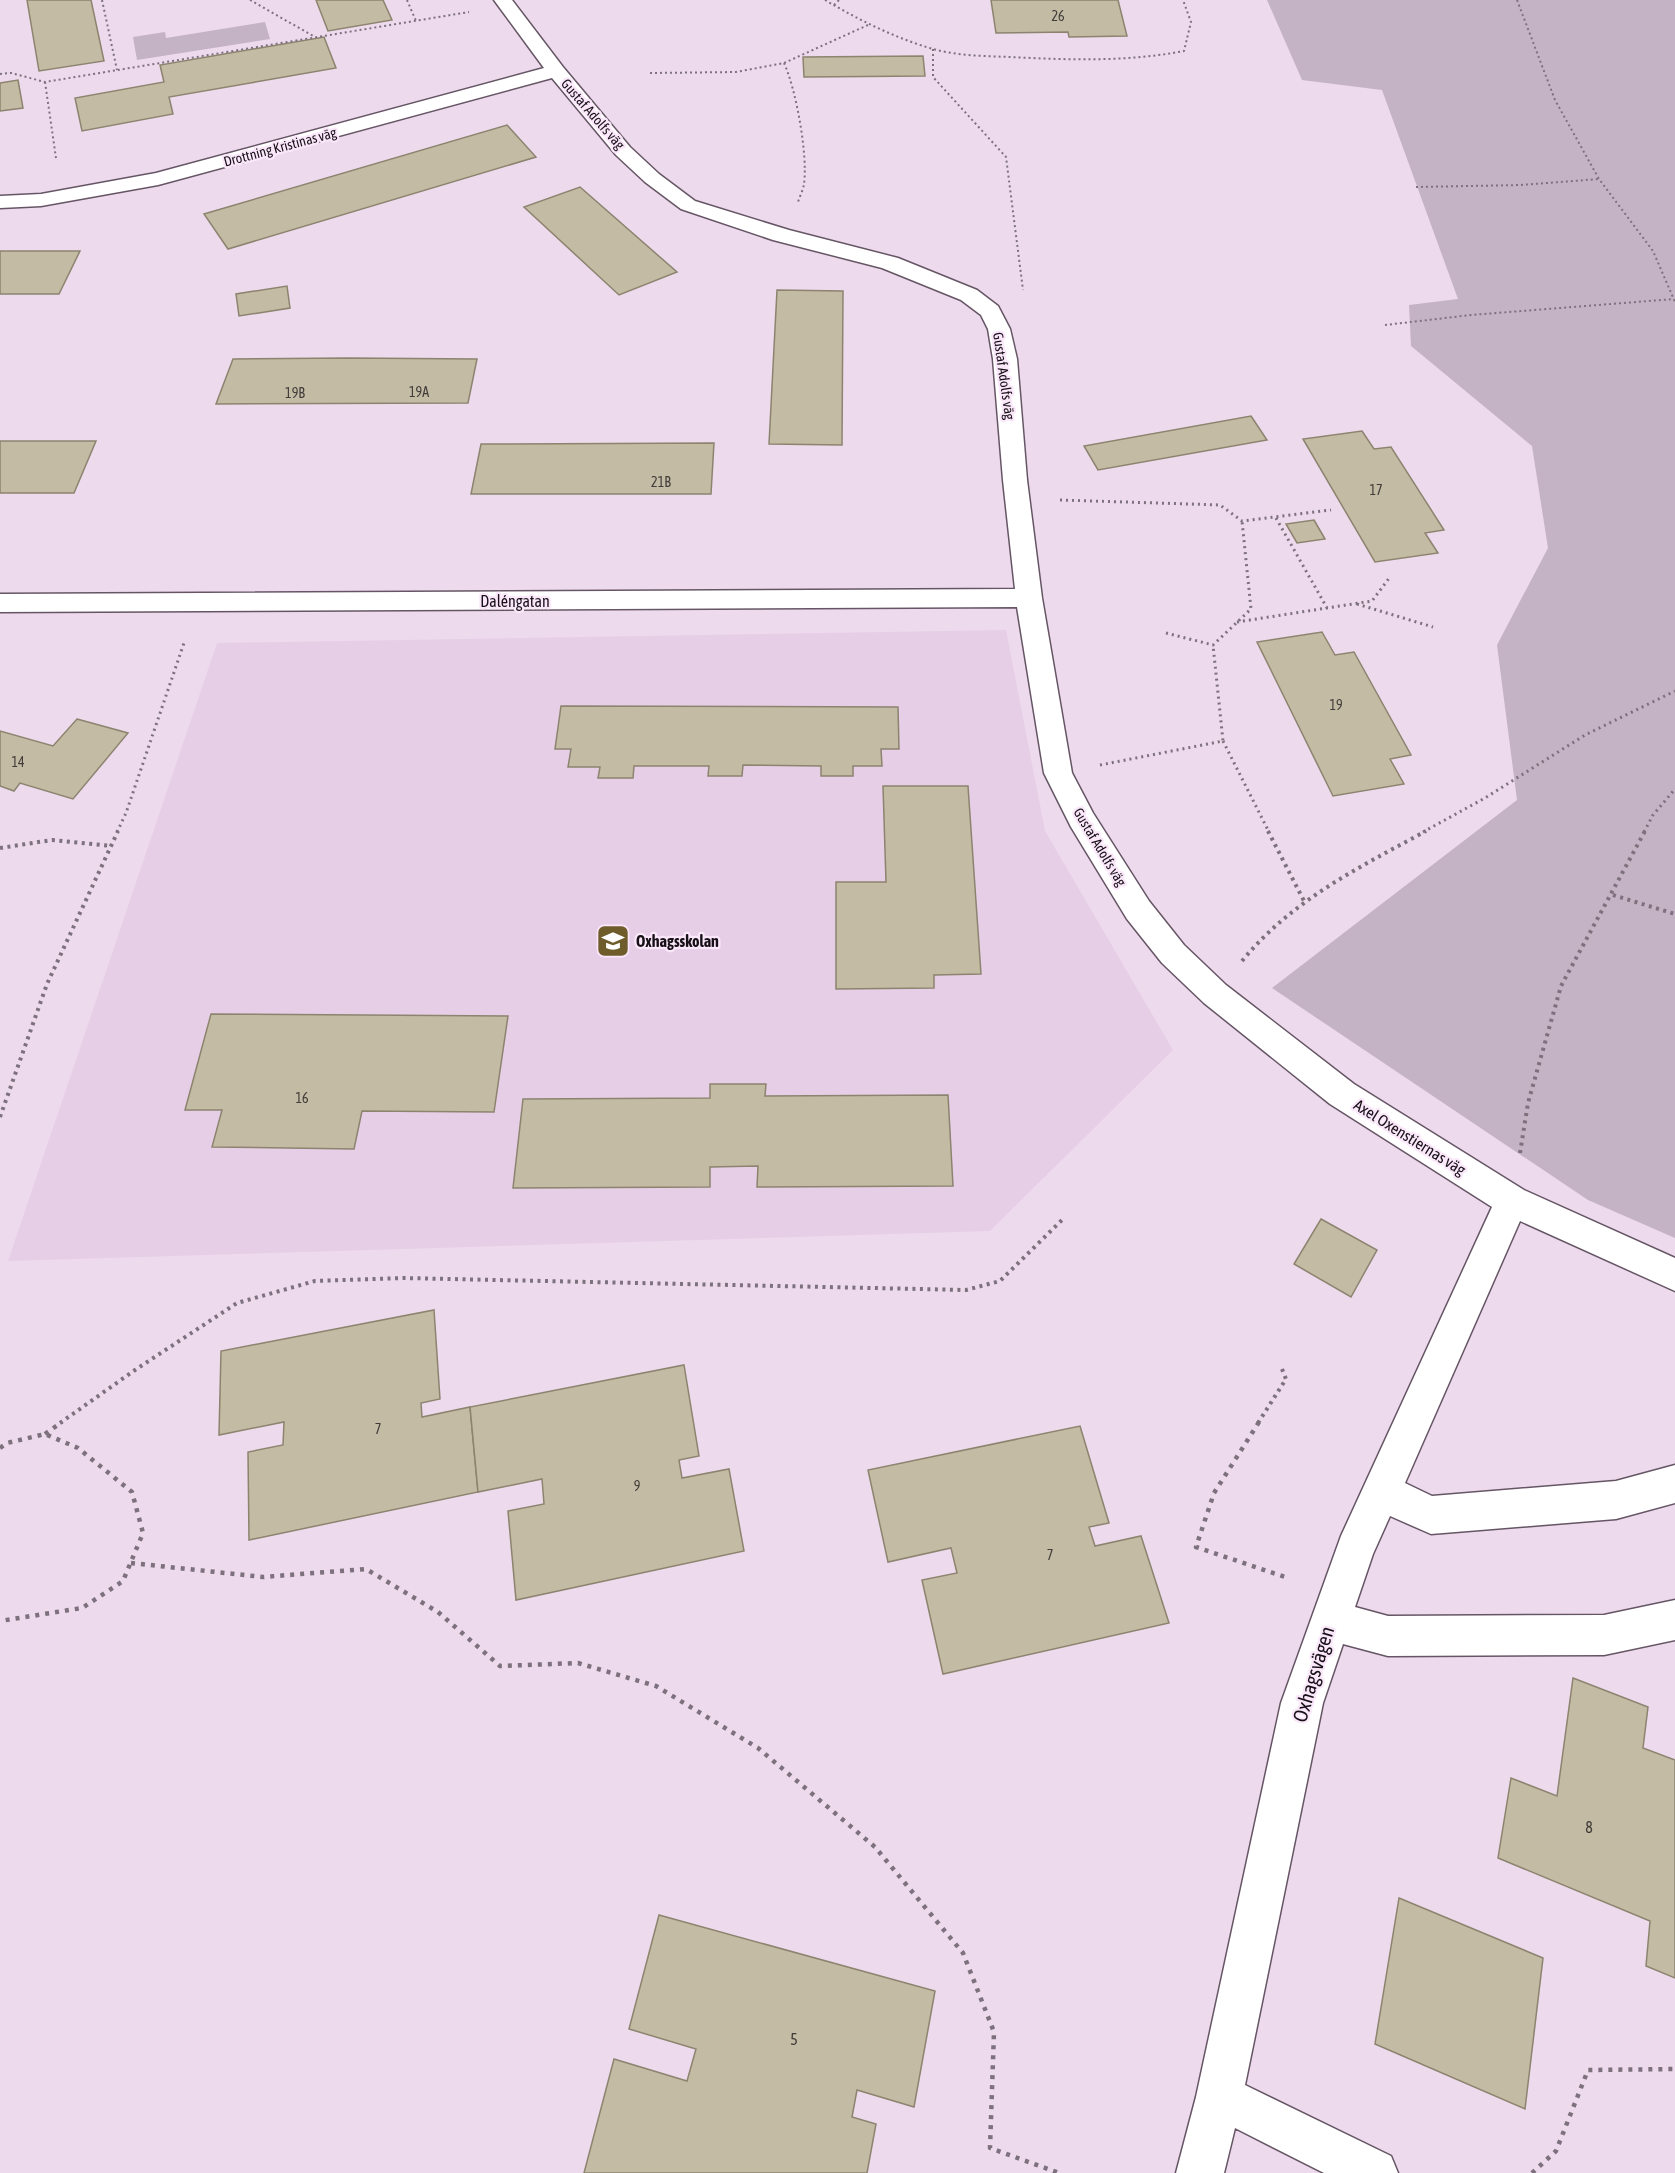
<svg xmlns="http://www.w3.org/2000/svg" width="1675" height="2173" font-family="'Asap Condensed',sans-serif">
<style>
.built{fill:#e7cee7}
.green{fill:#c4b3c4}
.building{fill:#c3bba4;stroke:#8c846f;stroke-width:1.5}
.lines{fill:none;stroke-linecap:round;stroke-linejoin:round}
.minor-casing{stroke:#665665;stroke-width:3}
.path-far3{stroke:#7d717d;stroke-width:2;stroke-dasharray:2 3;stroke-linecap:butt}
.path-far2{stroke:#7d717d;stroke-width:3;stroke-dasharray:2 4;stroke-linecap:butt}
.path-far1{stroke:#7d717d;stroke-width:4;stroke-dasharray:3 4.5;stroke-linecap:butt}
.path{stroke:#7d717d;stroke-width:4.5;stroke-dasharray:4 6;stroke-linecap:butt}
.minor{fill:#fff;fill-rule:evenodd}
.labels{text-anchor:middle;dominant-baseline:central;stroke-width:4.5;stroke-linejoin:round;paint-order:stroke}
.number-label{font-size:14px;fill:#423c3a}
.far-street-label{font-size:14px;fill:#171117;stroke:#fbe7fa}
.street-label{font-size:16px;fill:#171117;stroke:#fbe7fa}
.poi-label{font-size:16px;font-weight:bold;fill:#171117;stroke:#fbe7fa;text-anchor:start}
.near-number-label{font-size:16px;fill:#423c3a}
.near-street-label{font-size:20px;fill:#171117;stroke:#fbe7fa}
</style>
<rect width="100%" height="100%" fill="#eddaed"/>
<!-- built -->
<polygon class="built" points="1006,630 1045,831 1173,1050 990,1231 8,1261 217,643"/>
<!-- green -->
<g class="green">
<polygon points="1267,0 1675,0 1675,1238 1588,1200 1272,988 1517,800 1497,645 1548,548 1532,446 1411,346 1409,305 1458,299 1382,90 1302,80"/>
<polygon points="265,22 270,39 137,60 133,37 165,32 166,38"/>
</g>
<!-- building -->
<g class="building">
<polygon points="27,0 91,0 104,61 39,71"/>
<polygon points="316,0 383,0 392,20 328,31"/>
<polygon points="991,0 1118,0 1127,36 1069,37 1068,32 996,33"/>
<polygon points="324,37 336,68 169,97 173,114 82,131 75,98 164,82 160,65"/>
<polygon points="923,56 925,76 804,77 803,57"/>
<polygon points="18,80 23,108 0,111 0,83"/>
<polygon points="507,125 536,157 228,249 204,214"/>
<polygon points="580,187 677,272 619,295 524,207"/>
<polygon points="0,251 80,251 59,294 0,294"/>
<polygon points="287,286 290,308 239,316 236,294"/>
<polygon points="777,290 843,291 842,445 769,444"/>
<polygon points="349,358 477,359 468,403 216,404 233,359"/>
<polygon points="1251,416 1267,440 1098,470 1084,446"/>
<polygon points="1362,431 1374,449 1391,447 1444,530 1425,533 1438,553 1375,562 1303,439"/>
<polygon points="0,441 96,441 74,493 0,493"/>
<polygon points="714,443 711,494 471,494 481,444"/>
<polygon points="1314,520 1325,539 1297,543 1286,524"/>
<polygon points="1322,632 1335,655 1354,652 1411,755 1390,759 1404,784 1333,796 1257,642"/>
<polygon points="561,706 898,707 899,749 881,749 882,766 853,766 853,776 821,776 821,766 743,765 742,776 708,776 709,766 634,766 633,778 598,778 600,767 568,767 571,749 555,749"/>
<polygon points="77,719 128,733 73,799 20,783 14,791 0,786 0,731 53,746"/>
<polygon points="883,786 968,786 981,974 934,975 934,988 836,989 836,882 886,882"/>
<polygon points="211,1014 508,1016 494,1112 362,1111 354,1149 212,1147 222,1110 185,1110"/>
<polygon points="710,1084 766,1084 765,1096 948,1095 953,1186 757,1187 758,1166 710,1167 710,1187 513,1188 523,1099 710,1098"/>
<polygon points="1321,1219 1377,1250 1351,1297 1294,1264"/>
<polygon points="434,1310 440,1399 421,1403 422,1417 470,1407 478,1492 249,1540 248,1452 283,1445 284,1422 219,1435 221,1351"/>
<polygon points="684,1365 699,1456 679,1460 682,1478 729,1469 744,1551 516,1600 508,1511 544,1504 542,1479 478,1492 470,1407"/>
<polygon points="1080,1426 1109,1523 1089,1527 1095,1546 1141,1536 1169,1623 943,1674 922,1580 957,1573 951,1548 888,1562 868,1470"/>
<polygon points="1573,1678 1648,1707 1643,1748 1675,1760 1675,1978 1646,1966 1650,1921 1498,1858 1511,1778 1557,1796"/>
<polygon points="1399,1898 1543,1958 1525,2109 1375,2044"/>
<polygon points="659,1915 935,1991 914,2107 857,2090 852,2117 876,2124 867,2173 584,2173 614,2059 687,2081 696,2049 629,2029"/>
</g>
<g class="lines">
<defs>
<polygon id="minor" points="494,0 512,0 563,67 630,147 659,174 695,201 789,230 898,258 977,290 998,306 1010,329 1017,359 1027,480 1042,598 1072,773 1093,813 1149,901 1184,945 1226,985 1354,1084 1524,1190 1675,1258 1675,1291 1520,1221 1405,1483 1432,1496 1616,1481 1675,1465 1675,1503 1616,1519 1431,1534 1390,1516 1373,1554 1355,1607 1388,1616 1604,1615 1675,1600 1675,1640 1604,1655 1388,1656 1343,1644 1323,1703 1245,2085 1391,2156 1398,2173 1324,2173 1235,2128 1224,2173 1176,2173 1196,2097 1281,1703 1341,1536 1492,1207 1330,1104 1204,1003 1162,963 1127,919 1071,827 1044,773 1017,607 0,612 0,594 1015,589 1003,480 993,359 988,329 981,315 961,300 882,268 773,240 681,209 645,182 616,155 552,78 158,185 41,206 0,208 0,196 41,194 156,173 544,68"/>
</defs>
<!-- minor casing -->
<use href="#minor" class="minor-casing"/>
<!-- path-far3 -->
<g class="path-far3">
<polyline points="102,0 117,70"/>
<polyline points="250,0 315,37"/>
<polyline points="407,0 416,21"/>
<path d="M 825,0 C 859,20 895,38 933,49 C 958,56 985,56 1011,57 C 1069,60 1126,62 1184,51 L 1191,22 L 1183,0"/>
<polyline points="1517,0 1555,100 1599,179 1653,251 1675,302"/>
<polyline points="834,5 839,0"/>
<polyline points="933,49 933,77 1006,157 1023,290"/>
<path d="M 784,63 C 796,89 808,155 804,184 C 803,190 800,196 798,202"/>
<polyline points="650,73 736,72 784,63 868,25"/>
<polyline points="0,74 11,73 45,82 469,12"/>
<polyline points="45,82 56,158"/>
<polyline points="1416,187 1521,185 1599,179"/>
<polyline points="1385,325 1471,315 1674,299"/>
</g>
<!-- path-far2 -->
<g class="path-far2">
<polyline points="1060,500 1220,505 1242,521 1331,510"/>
<polyline points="1276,518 1327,608"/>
<polyline points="1357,604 1433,627"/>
<polyline points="1237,622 1372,601 1390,577"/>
<polyline points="1166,633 1213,645 1251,609 1242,521"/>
<polyline points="1223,741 1269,832"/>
<polyline points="1100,765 1223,741 1213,645"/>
<polyline points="117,832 126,813 185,640"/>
<polyline points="1423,832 1485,798 1585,735 1675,691"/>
<polyline points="1644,832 1653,815 1675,789"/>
</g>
<!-- path-far1 -->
<g class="path-far1">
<polyline points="1268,831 1304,901"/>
<polyline points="0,848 52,840 111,846"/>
<polyline points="1613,895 1675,914"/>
<path d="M 1242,961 C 1292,900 1358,868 1426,831"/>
<polyline points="0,1117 47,984 118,831"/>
<polyline points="1520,1153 1528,1103 1561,986 1645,831"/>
<polyline points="60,1423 135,1370 237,1303 315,1281 403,1278 966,1290 1000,1281 1065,1217"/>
<polyline points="1258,1423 1286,1379 1282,1369"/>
</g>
<!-- path -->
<g class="path">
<polyline points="1259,1422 1214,1493 1196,1547 1288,1578"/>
<polyline points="45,1434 62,1422"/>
<polyline points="0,1448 7,1443 45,1434 78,1448 132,1492 143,1533 123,1581 82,1608 0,1621"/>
<polyline points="131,1563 263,1577 366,1569 438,1612 500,1666 578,1663 656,1686 758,1748 875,1847 963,1953 994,2032 990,2148 1059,2173"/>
<polyline points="1532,2173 1556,2151 1588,2070 1675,2069"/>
</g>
<!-- minor -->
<use href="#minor" class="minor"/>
</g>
<!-- icons -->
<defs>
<symbol id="school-square" viewBox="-11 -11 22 22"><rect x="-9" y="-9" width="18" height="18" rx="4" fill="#6f5c2b" stroke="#fbe7fa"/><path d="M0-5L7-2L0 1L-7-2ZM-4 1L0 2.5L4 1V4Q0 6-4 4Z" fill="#fff"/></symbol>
</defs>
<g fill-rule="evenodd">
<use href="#school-square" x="594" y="922" width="38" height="38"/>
</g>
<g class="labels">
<!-- number labels -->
<g class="number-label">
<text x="1058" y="16">26</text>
<text x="419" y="392">19A</text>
<text x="295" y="393">19B</text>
<text x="661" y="482">21B</text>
<text x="1376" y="490">17</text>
<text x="1336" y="705">19</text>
<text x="18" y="762">14</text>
<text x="302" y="1098">16</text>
<text x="378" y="1429">7</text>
<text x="637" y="1486">9</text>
<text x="1050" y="1555">7</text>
</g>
<!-- far-street labels -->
<g class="far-street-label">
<text transform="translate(593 114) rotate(49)">Gustaf Adolfs väg</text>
<text transform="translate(280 147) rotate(-15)">Drottning Kristinas väg</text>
<text transform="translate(1004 376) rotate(82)">Gustaf Adolfs väg</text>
<text transform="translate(1100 847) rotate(59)">Gustaf Adolfs väg</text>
</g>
<!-- street labels -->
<g class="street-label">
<text x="515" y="601">Daléngatan</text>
<text transform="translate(1410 1137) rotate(32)">Axel Oxenstiernas väg</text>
</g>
<!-- poi labels -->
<g class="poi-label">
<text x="636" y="941">Oxhagsskolan</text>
</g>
<!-- near-number labels -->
<g class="near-number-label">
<text x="1589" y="1827">8</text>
<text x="794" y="2039">5</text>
</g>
<!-- near-street labels -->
<g class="near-street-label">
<text transform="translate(1313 1674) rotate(-73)">Oxhagsvägen</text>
</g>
</g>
</svg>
